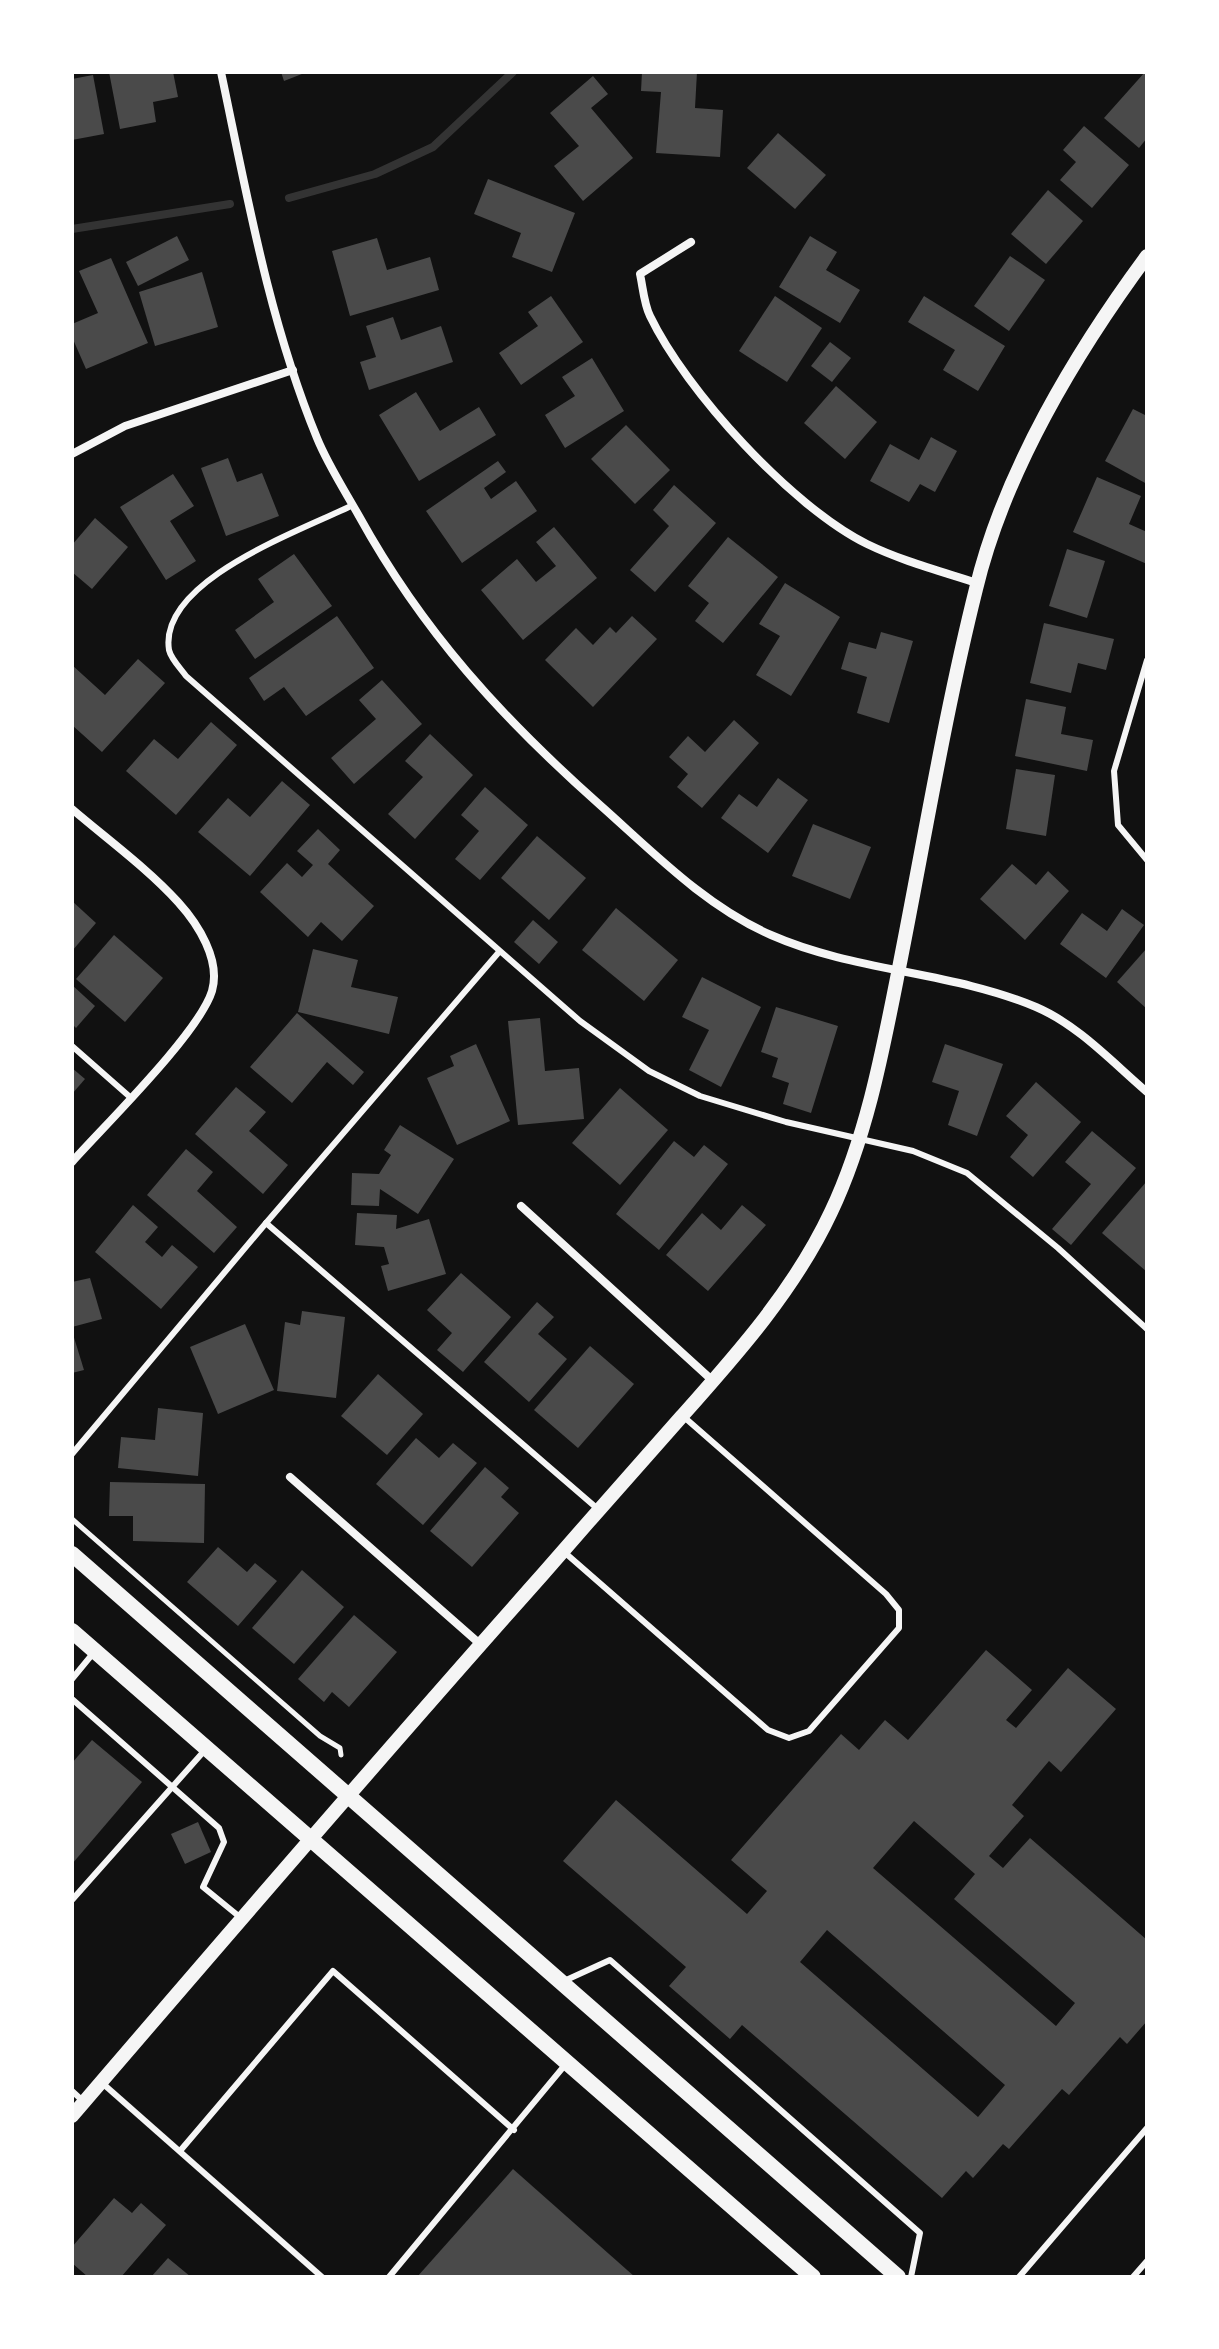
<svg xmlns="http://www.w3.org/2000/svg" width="1219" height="2349" font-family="'Sofia Sans Condensed',sans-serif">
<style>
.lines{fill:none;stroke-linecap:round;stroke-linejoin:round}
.stream{stroke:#333;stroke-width:8}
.building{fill:#4a4a4a;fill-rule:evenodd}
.path{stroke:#f5f5f5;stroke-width:5}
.service{stroke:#f5f5f5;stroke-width:6}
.minor{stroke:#f5f5f5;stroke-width:8}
.tertiary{stroke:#f5f5f5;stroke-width:14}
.secondary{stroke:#f5f5f5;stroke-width:16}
</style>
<rect width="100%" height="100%" fill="#111"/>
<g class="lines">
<!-- stream -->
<g class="stream">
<polyline points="289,198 375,174 433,147 513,72"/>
<polyline points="72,229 230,204"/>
</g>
</g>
<!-- building -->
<g class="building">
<polygon points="109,72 173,72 178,97 153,102 156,122 120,129"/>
<polygon points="281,72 307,72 284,81"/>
<polygon points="642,72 697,72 695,108 723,110 720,157 656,153 661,92 641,91"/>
<polygon points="1145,72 1147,138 1139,148 1104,118"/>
<polygon points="93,75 104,134 72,140 72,79"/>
<polygon points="593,76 608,94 591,108 633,158 583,201 554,166 579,146 550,113"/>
<polygon points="1084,126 1129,165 1092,208 1060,180 1076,162 1063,150"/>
<polygon points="778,133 826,175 795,209 747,168"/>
<polygon points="488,179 575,213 552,272 512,257 521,233 474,214"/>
<polygon points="1048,190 1083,221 1046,264 1011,234"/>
<polygon points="177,236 189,260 138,286 126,262"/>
<polygon points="810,236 837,252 826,270 860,290 840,323 779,287"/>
<polygon points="377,238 387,270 430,257 439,290 350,316 332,251"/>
<polygon points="1010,256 1045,280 1009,331 974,306"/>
<polygon points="111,258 148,343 86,369 72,337 72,324 98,313 79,271"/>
<polygon points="202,272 218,327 155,346 139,292"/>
<polygon points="551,296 583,342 521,385 499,353 538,326 528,312"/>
<polygon points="775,296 822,328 787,382 739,351"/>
<polygon points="924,296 1005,346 978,391 943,370 955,350 908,322"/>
<polygon points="393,317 401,340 441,326 453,362 369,390 360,362 376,357 366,326"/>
<polygon points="830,342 851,358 832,382 811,366"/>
<polygon points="592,358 624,411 565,448 545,415 575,396 562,377"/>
<polygon points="836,386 877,422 845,459 804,423"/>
<polygon points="416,392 440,431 479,407 496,435 419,481 379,415"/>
<polygon points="1133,409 1147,416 1147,484 1105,461"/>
<polygon points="626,425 670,470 635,504 591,459"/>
<polygon points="931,437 957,451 935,492 920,484 909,502 870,481 890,444 919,460"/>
<polygon points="228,458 237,482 262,473 279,516 226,536 201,468"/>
<polygon points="498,461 506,472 484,488 491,499 516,481 537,511 462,563 426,511"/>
<polygon points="173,474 194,506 170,521 196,561 166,580 120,507"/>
<polygon points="1097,477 1141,496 1129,524 1147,532 1147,564 1073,532"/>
<polygon points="674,485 716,523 655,592 630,570 669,526 653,510"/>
<polygon points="95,518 128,547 92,589 72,572 72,545"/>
<polygon points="554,527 597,578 523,640 481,590 517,559 536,582 556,566 536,542"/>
<polygon points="728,537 778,577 723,643 695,621 709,603 688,586"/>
<polygon points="1067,549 1105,561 1087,618 1049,606"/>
<polygon points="294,554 332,606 255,659 235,630 274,602 258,579"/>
<polygon points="785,583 840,617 791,696 756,675 780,636 759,624"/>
<polygon points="337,616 374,668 306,716 284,687 264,701 249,678"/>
<polygon points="632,616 657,639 593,707 545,660 576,628 593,645 610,627 616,633"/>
<polygon points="1044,623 1114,639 1106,670 1078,663 1071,693 1030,683"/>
<polygon points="881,632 913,641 889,723 857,713 867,677 841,669 849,642 876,649"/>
<polygon points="138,659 165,683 102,752 72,725 72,665 105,695"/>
<polygon points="382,680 422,724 354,784 331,758 376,719 359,700"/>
<polygon points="1026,699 1066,707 1061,734 1093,740 1087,771 1015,756"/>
<polygon points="734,720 759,743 702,808 677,787 688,774 669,757 688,736 705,752"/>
<polygon points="211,722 237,745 176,815 126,771 154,739 178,759"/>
<polygon points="430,734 473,775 415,839 388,814 423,777 405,761"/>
<polygon points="1016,769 1055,775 1046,836 1006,829"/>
<polygon points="778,778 808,800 768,853 721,818 739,794 757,807"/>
<polygon points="282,781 310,805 250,876 198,832 228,798 250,817"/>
<polygon points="485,787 528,825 480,880 455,859 479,831 461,815"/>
<polygon points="813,824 871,847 850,899 792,876"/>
<polygon points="318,829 340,850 328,864 374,906 342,941 321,922 308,937 260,892 287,863 302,877 313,865 297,851"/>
<polygon points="537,836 586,878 549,920 501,878"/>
<polygon points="1012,864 1036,885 1048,871 1069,891 1025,940 980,899"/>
<polygon points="72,901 96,923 72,951"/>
<polygon points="616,908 678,960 644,1001 582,950"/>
<polygon points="1122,909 1144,925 1106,978 1060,944 1082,913 1107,931"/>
<polygon points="533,920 558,942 539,964 514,942"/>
<polygon points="114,935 163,978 125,1022 76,979"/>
<polygon points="1147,948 1147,1009 1117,982"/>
<polygon points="313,949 358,960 351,987 398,997 389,1034 298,1012"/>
<polygon points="702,977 761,1007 721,1087 689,1070 709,1030 682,1017"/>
<polygon points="72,985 95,1006 76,1028 72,1024"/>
<polygon points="776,1007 838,1026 811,1113 783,1104 789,1083 772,1077 778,1058 761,1052"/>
<polygon points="297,1013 364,1072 353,1085 327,1062 292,1103 250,1067"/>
<polygon points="540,1018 545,1071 579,1068 584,1119 518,1125 508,1021"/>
<polygon points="476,1044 510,1121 457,1145 427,1078 454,1066 450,1056"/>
<polygon points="945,1044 1003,1064 977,1136 948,1125 959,1091 932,1082"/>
<polygon points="72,1068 85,1079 72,1094"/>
<polygon points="1036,1082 1081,1122 1033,1177 1010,1157 1028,1135 1006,1116"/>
<polygon points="236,1087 266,1112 249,1131 288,1165 263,1194 195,1134"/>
<polygon points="620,1088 668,1130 620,1185 572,1143"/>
<polygon points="400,1125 454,1159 418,1214 380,1189 379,1206 351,1205 352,1173 379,1174 391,1155 384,1150"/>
<polygon points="1092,1131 1136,1168 1071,1245 1052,1229 1091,1184 1065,1162"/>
<polygon points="674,1141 694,1157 704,1145 728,1164 659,1250 616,1214"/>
<polygon points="186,1149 213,1172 197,1191 237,1227 214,1253 147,1195"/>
<polygon points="1147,1181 1147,1272 1102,1233"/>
<polygon points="133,1205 158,1227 145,1242 162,1257 172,1245 198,1267 161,1309 95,1252"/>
<polygon points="742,1205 766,1225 708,1291 666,1255 702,1213 721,1230"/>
<polygon points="357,1213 397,1215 396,1229 429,1219 446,1274 388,1291 381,1266 389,1264 384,1247 355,1245"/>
<polygon points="461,1273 511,1317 463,1372 437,1350 452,1333 427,1310"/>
<polygon points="90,1278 102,1319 72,1327 72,1282"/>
<polygon points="537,1302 554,1317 538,1334 567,1359 529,1402 484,1362"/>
<polygon points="302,1311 345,1317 336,1398 277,1391 285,1322 300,1325"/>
<polygon points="245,1324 274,1390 218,1414 190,1347"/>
<polygon points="72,1331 84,1370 72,1373"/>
<polygon points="590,1346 634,1384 578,1448 534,1410"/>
<polygon points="378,1374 423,1414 387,1455 341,1416"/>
<polygon points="158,1408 203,1413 198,1476 118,1468 121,1437 155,1440"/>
<polygon points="416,1438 439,1458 453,1443 477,1463 423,1525 376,1484"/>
<polygon points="485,1467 509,1488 501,1497 519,1513 472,1567 430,1531"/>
<polygon points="110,1482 205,1484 204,1543 133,1541 133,1516 109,1516"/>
<polygon points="218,1547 247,1572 255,1563 277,1581 238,1626 187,1582"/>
<polygon points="302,1570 344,1607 294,1664 252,1628"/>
<polygon points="354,1615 397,1652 349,1707 332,1692 324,1702 298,1679"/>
<path d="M 986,1650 L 1032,1690 L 1006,1720 L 1016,1728 L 1068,1668 L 1116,1709 L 1061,1772 L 1049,1761 L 1012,1805 L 1024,1816 L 989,1856 L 1003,1868 L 1030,1838 L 1147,1940 L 1147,2021 L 1127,2044 L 1120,2037 L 1069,2095 L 1062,2089 L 1009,2149 L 1003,2144 L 973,2178 L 966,2171 L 942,2198 L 742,2025 L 730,2039 L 669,1986 L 686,1967 L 563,1861 L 616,1800 L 747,1914 L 767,1891 L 731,1860 L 841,1734 L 859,1750 L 885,1720 L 908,1740 ZM 914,1821 L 975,1874 L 954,1899 L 1075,2003 L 1056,2026 L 873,1868 ZM 827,1930 L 1005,2085 L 978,2117 L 800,1962 Z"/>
<polygon points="92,1740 142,1782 72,1864 72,1763"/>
<polygon points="198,1822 211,1852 185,1864 171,1834"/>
<polygon points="513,2169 635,2277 417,2277"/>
<polygon points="114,2198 132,2213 141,2203 166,2225 121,2277 88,2277 72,2263 72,2247"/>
<polygon points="168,2258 191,2277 151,2277"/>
</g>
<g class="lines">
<!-- path -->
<polyline class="path" points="72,1519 320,1736 340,1748 341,1755"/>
<!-- service -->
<g class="service">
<path d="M 353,505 C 303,530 158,580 169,650 C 171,659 181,669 186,676 L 580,1021 L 649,1071 L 700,1096 L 786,1122 L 913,1151 L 967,1173 L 1058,1248 L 1147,1329"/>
<polyline points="1147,660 1114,771 1118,825 1147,860"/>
<polyline points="499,952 266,1223 599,1510"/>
<polyline points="72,1046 130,1097"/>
<polyline points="72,1454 266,1223"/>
<polyline points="563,1551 768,1730 789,1738 809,1731 899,1628 899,1610 886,1594 684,1417"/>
<polyline points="72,1679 95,1651"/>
<polyline points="72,1699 219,1828 224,1842 203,1887 241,1918"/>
<polyline points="72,1900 205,1750"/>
<polyline points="564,1981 610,1960 920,2233 911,2277"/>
<polyline points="101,2082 322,2277"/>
<polyline points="72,2091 84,2102"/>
<polyline points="180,2151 333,1971 514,2130"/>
<polyline points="389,2277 565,2065"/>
<polyline points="1019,2277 1147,2128"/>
<polyline points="1133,2277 1147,2261"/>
</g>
<!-- minor -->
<g class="minor">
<path d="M 221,72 C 247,195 269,321 317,438 C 328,465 345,491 359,516 C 423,632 502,718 600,805 C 653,852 705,906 771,935 C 855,972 951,971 1036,1007 C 1078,1025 1112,1062 1147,1092"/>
<path d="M 691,242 L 640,274 C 643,288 644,304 650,316 C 686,391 792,507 867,544 C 902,561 940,571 977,583"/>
<polyline points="72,454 125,426 293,370"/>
<path d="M 72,809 C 107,839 147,868 178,902 C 198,924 221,960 212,991 C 199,1033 105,1125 72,1162"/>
<polyline points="521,1206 713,1381"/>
<polyline points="290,1477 480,1644"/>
</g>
<!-- tertiary -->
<path class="tertiary" d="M 72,2116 C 228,1934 384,1753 543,1574 C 589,1521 635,1469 682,1416 C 738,1353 795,1289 831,1212 C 867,1136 883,1049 899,968 C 924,842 945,713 976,589 C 1004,472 1076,352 1147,256"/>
<!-- secondary -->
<g class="secondary">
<polyline points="72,1554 898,2277"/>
<polyline points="72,1631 813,2277"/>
</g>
</g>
<!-- border -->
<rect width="1219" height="2349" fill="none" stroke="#ffffff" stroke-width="148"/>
</svg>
